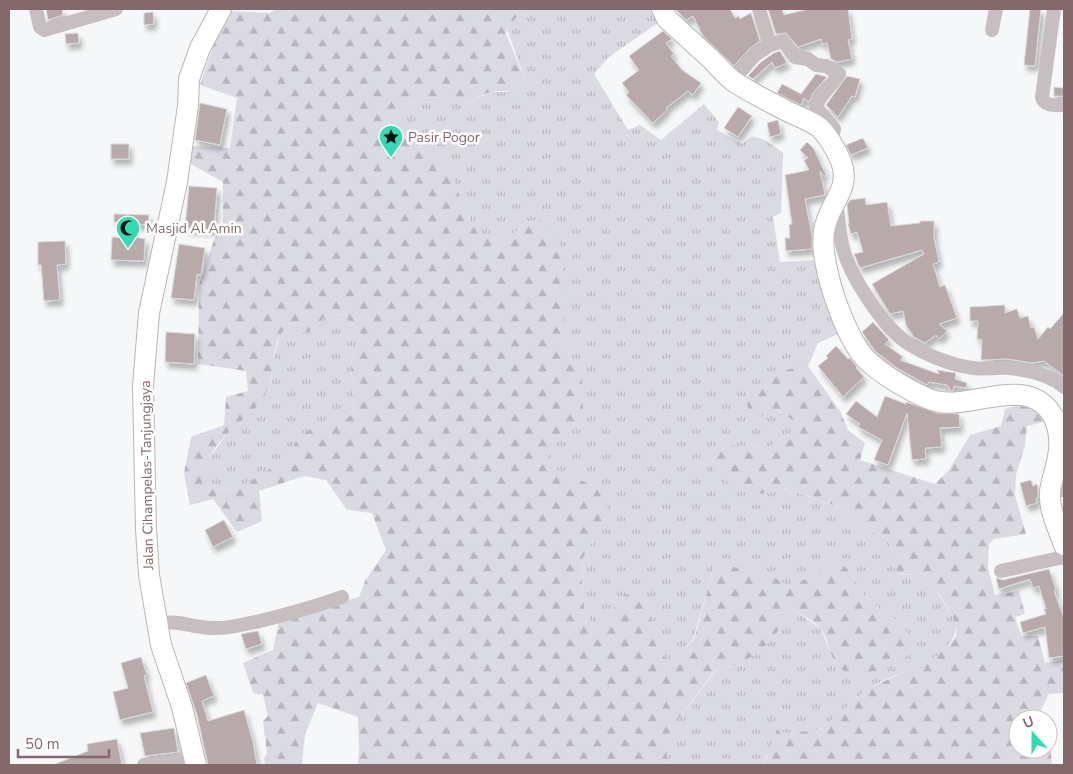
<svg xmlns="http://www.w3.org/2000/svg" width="1073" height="774" font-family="'Nunito Sans',sans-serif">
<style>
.grass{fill:url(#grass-tufts)}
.forest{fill:url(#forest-firs);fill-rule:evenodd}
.building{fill:#b8aaab;stroke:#d8d9da;filter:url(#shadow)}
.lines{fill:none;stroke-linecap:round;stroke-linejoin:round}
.secondary-casing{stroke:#beb4b4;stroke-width:22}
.street{stroke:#c7bfbf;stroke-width:14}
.secondary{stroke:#fff;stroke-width:20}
.labels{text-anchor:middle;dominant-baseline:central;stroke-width:5;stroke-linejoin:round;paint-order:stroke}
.poi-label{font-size:14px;fill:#856869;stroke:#fff;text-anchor:start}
.street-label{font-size:14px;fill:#856869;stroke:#fff}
</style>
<defs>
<pattern id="grass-tufts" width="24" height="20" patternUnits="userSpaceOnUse" patternTransform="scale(1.25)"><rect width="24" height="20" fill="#dadae2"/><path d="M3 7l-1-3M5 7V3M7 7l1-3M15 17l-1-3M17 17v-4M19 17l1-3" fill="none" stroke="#b6b5bb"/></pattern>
<pattern id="forest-firs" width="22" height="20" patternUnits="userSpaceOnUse" patternTransform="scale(1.25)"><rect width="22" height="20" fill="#dadae2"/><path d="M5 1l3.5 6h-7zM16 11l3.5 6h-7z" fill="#b6b5bb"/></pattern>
<filter id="shadow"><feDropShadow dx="3" dy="5.5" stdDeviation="2.5" flood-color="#0004"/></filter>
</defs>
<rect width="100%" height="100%" fill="#f5f7f8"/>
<!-- grass -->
<g class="grass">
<path d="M 523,9 L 656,9 L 662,20 L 609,57 L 594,74 L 628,130 L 640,125 L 661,140 L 704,104 L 719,122 L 717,130 L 742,144 L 752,136 L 767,141 L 783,153 L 781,213 L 773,217 L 780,262 L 819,260 L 843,332 L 818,343 L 808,366 L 781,371 L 768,383 L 747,393 L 793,419 L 797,423 L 796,429 L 769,447 L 721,445 L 761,494 L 784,488 L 836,506 L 855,520 L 858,525 L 887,539 L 890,544 L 901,574 L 924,576 L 932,583 L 957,625 C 951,666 897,669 868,689 C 857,697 828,727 818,730 C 809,732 797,732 788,733 L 766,757 L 764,765 L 669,765 L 665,745 L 668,733 L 713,674 L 721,667 L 733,666 L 774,637 L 792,608 L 821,629 L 834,662 L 902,625 L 866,598 L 847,568 L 837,562 L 790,587 L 770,575 L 749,567 L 737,568 L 725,563 L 714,566 L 693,640 L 677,655 L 667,659 L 659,651 L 648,605 L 616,600 C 613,611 610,623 598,626 L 589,620 L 584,607 L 582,583 L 583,558 L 606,517 L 595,486 L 560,472 L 550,466 L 546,455 L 559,434 L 579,422 L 574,369 L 559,328 L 565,318 L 528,221 L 511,236 L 490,238 L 480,233 L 472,225 L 446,163 L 424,153 L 418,143 L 398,132 L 385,118 C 412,98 430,90 462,105 L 490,92 L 507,92 L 524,77 L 507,29 Z"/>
<path d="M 341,314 L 347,317 L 361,335 C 359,345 351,354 351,365 C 351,383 360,400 350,416 C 332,420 315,424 300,436 C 294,441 293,452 287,459 C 282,466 272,467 264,472 C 248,482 232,497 212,486 L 208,475 L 209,459 L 226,435 L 261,401 L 271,380 L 272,363 L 280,335 L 283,331 L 288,329 L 298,333 L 309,332 L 326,316 Z"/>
</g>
<!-- forest -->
<g class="forest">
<path d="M 277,9 L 523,9 L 507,29 L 506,34 L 524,77 C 514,96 508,89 491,92 C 482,94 471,101 462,105 C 430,90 412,98 385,118 L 398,132 L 418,144 L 424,153 L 446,163 L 472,225 L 480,233 L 490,238 L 511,236 L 528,221 L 539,220 L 548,226 L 562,249 L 566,307 L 565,318 L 559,328 L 574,369 L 582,376 L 583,411 L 579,422 L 559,434 L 546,455 L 550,466 L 560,472 L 595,486 L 607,506 L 606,517 L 583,558 L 582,583 L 584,607 L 589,620 L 598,626 C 610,623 613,611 616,600 L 630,593 L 640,597 L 648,605 L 659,651 L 667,659 L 677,655 L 694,640 L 714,566 L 725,563 L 737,568 L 749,567 L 770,575 L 790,587 L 837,562 L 847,568 L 866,598 L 902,625 L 914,644 C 912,647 911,651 908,654 C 898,667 855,681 841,669 C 828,659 830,639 820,628 C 813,620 800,614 792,608 L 774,637 L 757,654 L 733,666 L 721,667 L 712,674 L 668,733 L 665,745 L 669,765 L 358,765 L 359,750 L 358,717 L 318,703 L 305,734 L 302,765 L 265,765 L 264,758 L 267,753 L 263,721 L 268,716 L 263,695 L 253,693 L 243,663 L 273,650 L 279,620 L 359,597 L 365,581 L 386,550 L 372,513 L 347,510 L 326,480 L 304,476 L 259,491 L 262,521 L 237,532 L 213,499 L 190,505 L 184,473 L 191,437 L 224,425 L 226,397 L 248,391 L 246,371 L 198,364 L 199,285 L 214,240 L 223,222 L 223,182 L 189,163 L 190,146 L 230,148 L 237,98 L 200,85 L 220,25 L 230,11 L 269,13 ZM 341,314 L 347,317 L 361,335 C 359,345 351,354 351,365 C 351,383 360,400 350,416 C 332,420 315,424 300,436 C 294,441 293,452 287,459 C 282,466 272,467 264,472 C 248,482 232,497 212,486 C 196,444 242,428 262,400 C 277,379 268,351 283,331 L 288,329 L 298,333 L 309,332 L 326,316 Z"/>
<path d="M 803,366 L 808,366 L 840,411 L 848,430 L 865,443 L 860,460 L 935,484 L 949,470 L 970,435 L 1001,426 L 1005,409 L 1026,402 L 1048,421 L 1027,426 L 1025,445 L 1016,475 L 1015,495 L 1026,534 L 994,539 L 989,544 L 988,568 L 995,595 L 1019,591 L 1025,614 L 1015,617 L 1021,636 L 1038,636 L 1045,663 L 1064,660 L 1064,693 L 1049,694 L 1041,710 L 1041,719 L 1018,719 L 1018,749 L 1048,749 L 1048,743 L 1050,745 L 1052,765 L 764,765 L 777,730 L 788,733 L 820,730 L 869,688 L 931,660 L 950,645 L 956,636 L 957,625 C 949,612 941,594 930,582 C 917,568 896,583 890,559 C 889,553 888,549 890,544 L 887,539 L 858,525 L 855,520 L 836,506 L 785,488 L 761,494 L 737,491 L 712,468 L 707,457 L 721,445 L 769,447 L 796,429 L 797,423 L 777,409 L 768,416 L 751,414 L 744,398 L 747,393 L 768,383 L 781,371 Z"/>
</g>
<!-- building -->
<g class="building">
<polygon points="46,9 62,9 63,15 48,20"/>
<polygon points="675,9 730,9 735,18 739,16 740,19 751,13 760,41 749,49 734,66 703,36 693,16 686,20"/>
<polygon points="768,9 782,9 784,15 809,9 848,9 852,39 848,40 852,59 837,62 831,59 827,43 822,44 821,39 798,47 786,33 776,34"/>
<polygon points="1030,9 1041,9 1035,66 1024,65"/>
<polygon points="153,12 154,24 144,25 144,13"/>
<polygon points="663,31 672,39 666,43 674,54 671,56 682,70 701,83 693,95 688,91 666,108 667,110 653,123 626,95 629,92 622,83 639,70 629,56"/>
<polygon points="78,33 79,43 66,44 65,34"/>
<polygon points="780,51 787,63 775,68 772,62 753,79 748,76 761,62 774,53"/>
<polygon points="816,74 827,77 813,93 809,102 804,98 801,105 777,93 782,84 801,94"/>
<polygon points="847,76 860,79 855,97 852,96 838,117 826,105"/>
<polygon points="1054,87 1064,88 1064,96 1054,96"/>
<polygon points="200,103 227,109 220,145 195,140"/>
<polygon points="738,107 752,116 738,137 724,128"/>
<polygon points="778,120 781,134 770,137 767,123"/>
<polygon points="863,138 868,148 851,155 846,145"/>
<polygon points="807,142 814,149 826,175 824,176 820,171 825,195 805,199 812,236 812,249 786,251 785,238 790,238 789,225 792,224 785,175 809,170 804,160 808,158 800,150"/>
<rect x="111" y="144" width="18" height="15"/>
<polygon points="189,186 217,188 214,230 185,228"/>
<polygon points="865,198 866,205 887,202 891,226 920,223 920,221 934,221 934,238 939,262 933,264 940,287 945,285 957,318 939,324 947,331 939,339 936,335 925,343 914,337 906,325 903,311 890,314 872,284 924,254 922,250 860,268 854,254 863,252 857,232 851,234 848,224 849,223 847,205 850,200"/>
<polygon points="114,214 149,215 148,225 114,222"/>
<polygon points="130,236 145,239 144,261 111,260 112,237 130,238"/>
<polygon points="65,241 66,264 57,265 60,300 44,301 41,265 38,265 38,242"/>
<polygon points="179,244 205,248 201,275 197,274 194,300 171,298"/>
<polygon points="1005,305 1005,313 1017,309 1020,318 1028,316 1031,328 1034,327 1038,339 1048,327 1050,329 1064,313 1064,376 1044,361 1032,363 1008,359 981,360 982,340 977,339 978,321 970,321 970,307"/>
<polygon points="873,322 889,340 885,344 903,357 900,360 939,374 937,370 956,373 955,379 967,383 966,388 954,386 953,391 951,391 947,385 929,382 927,385 897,368 875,351 862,332"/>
<polygon points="166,332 195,334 194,364 165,362"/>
<polygon points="836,346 848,359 850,358 857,367 856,368 864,377 843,397 818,366 828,358 826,356"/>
<polygon points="885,396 906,404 906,402 937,413 959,414 960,427 940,428 942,447 925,448 926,459 912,460 907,413 888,465 874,460 882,440 858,427 860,424 846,414 856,401 877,417"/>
<polygon points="1031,480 1033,486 1037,484 1038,488 1038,498 1036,499 1037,503 1026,506 1020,483"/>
<polygon points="224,520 233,537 213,547 205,530"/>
<polygon points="1049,569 1056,590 1054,591 1064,618 1064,656 1049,658 1045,627 1023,633 1020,622 1046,614 1044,609 1046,609 1039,586 1033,588 1030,579 999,589 996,578 1003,580"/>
<polygon points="258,631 262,644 246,649 241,634"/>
<polygon points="141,657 147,675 144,676 153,712 120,720 113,692 128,688 121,663"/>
<polygon points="206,675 214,696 202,701 208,721 244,710 253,742 257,765 208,765 197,715 186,683"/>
<polygon points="174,728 178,752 145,756 140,733"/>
<polygon points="117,739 122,765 53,765 88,751 87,744"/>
</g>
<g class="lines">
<defs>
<g id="secondary">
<path d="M 662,9 L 667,19 C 682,32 696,46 711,59 C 718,66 725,75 733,81 C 749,92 768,101 785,110 C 796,116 810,120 820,128 C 828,136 836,150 841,161 C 852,191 828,202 824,231 C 819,262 844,336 866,359 C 879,373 921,399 940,402 C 975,408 1029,374 1053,416 C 1062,433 1060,453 1055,470 C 1053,479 1049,487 1050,497 C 1050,513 1059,530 1064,545"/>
<polyline points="196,765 182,707 161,645 149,575 146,529 143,386 149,313 177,182 188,106 189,79 200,48 221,9"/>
</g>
</defs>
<!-- secondary casing -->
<use href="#secondary" class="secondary-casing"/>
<!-- street -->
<g class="street">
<polyline points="36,9 40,27 44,30 116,9"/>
<path d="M 759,9 L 770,45 L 783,41 L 795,57 L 808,59 L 816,65 L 826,66 L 839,74 C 833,85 819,95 816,107 L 834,129 L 831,143"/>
<path d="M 1054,9 L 1042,97 C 1044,107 1056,105 1064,105"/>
<polyline points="992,30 996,9"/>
<polyline points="733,80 755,55 770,45"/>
<path d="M 836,199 C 838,216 839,233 843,248 C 850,276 883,326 906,342 C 925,355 951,365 973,368 C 985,370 996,367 1008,368 C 1028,370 1049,374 1064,387"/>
<polyline points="1056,472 1059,488 1060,490 1064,490"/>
<polyline points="1001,571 1064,557"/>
<path d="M 157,624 C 179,619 196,629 218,628 C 231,628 244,624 256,622 C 285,615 314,607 342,597"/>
<polyline points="144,765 194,759"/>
</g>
<!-- secondary -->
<use href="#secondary" class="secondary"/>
</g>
<!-- icons -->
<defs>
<symbol id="sight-pin" viewBox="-11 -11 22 30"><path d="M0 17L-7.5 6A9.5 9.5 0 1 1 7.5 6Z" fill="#32dbb4" stroke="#fff"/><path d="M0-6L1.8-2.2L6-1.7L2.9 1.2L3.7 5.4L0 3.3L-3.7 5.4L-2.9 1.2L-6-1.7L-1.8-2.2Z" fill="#111"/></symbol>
<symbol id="mosque-pin" viewBox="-11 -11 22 30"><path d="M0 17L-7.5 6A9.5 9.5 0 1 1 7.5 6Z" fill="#32dbb4" stroke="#fff"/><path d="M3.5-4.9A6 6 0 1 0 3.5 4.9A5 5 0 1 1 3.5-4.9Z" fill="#111"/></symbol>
</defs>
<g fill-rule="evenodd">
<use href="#sight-pin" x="377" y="123" width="28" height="38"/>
<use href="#mosque-pin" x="114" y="214" width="28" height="38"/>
</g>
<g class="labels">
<!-- poi labels -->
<g class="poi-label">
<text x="408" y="137">Pasir Pogor</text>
<text x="146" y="228">Masjid Al Amin</text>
</g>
<!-- street labels -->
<g class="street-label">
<text transform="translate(147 475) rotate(-91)">Jalan Cihampelas-Tanjungjaya</text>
</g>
</g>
<!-- border -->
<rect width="1073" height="774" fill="none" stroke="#856869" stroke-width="20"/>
<!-- north arrow -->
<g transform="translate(1033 734) rotate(339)"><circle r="24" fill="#ffffff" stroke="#cec3c3"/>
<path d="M0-4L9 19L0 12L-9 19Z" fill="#32dbb4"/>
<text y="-8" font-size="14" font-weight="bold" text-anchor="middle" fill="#856869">U</text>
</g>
<!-- scale -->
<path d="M18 749v8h91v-8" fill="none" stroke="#856869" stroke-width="2.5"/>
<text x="25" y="749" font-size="15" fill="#856869" stroke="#ffffff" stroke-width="4" paint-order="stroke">50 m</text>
</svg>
